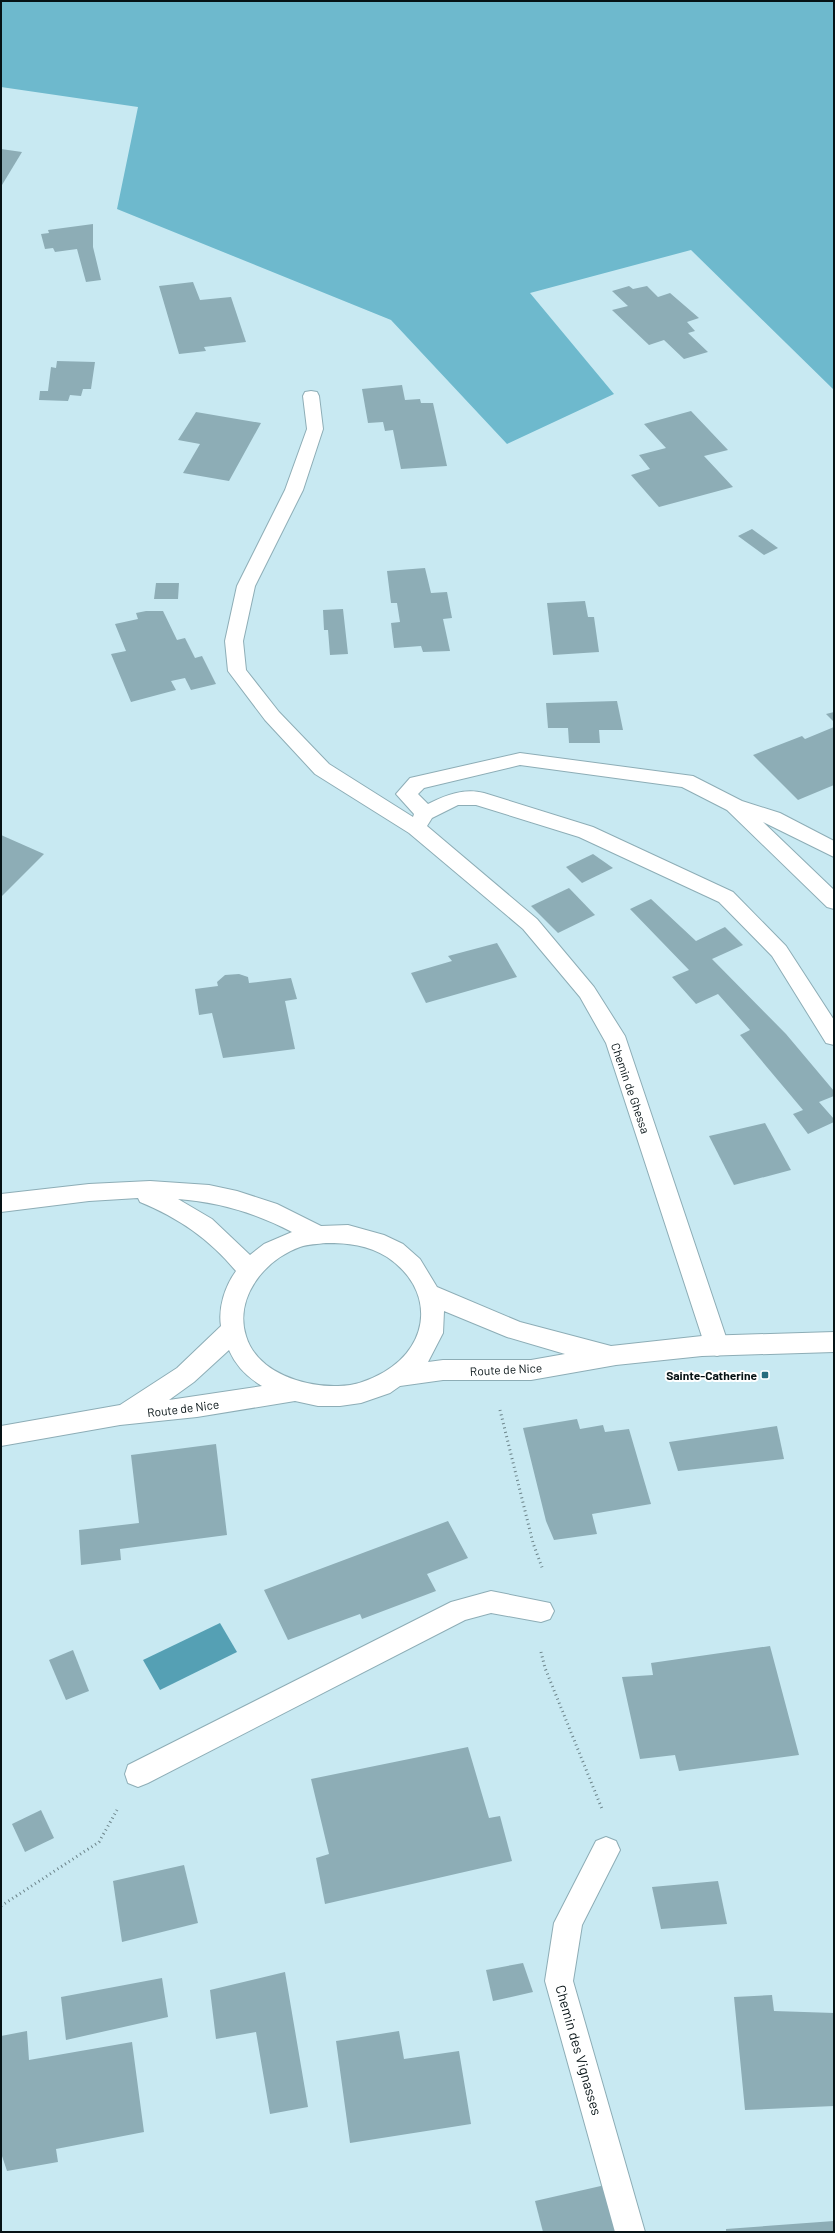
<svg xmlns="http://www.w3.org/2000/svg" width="835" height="2233" font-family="Barlow,sans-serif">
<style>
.forest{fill:#6eb9cd}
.water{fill:#55a0b4}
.building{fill:#8dadb6}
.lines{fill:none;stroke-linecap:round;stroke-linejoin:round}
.lane-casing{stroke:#8dadb6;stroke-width:2}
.secondary-casing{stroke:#8dadb6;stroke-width:2}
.path{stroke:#6c848a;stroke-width:3;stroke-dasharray:1 3.5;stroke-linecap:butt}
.lane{fill:#fff;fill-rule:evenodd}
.secondary{fill:#fff;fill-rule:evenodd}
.poi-dot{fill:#286c7d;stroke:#fff;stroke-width:1.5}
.labels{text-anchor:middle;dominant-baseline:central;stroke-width:4;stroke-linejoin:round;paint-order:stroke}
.street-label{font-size:12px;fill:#061215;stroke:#fff}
.poi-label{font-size:12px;font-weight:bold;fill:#061215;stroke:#fff;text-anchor:end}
.near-street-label{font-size:14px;fill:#061215;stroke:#fff}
</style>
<rect width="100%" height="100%" fill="#c8e9f2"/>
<!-- forest -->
<polygon class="forest" points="1,1 834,1 834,390 691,250 530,293 614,394 507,444 391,320 117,209 138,107 1,87"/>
<!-- water -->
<polygon class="water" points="220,1623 237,1652 160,1690 143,1660"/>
<!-- building -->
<g class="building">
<polygon points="1,149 22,152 2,185 1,185"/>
<polygon points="93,224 93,247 101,280 86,282 77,249 55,252 53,248 45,249 41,234 49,233 48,230"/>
<polygon points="193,282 200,300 231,297 246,342 204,347 206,351 179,354 159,286"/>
<polygon points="629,286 633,289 647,286 658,297 670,293 699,318 687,322 695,331 688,333 708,352 684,359 664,340 649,345 612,310 628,306 612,291"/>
<polygon points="57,361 95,362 91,389 83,389 81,396 70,395 68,401 39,400 40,391 48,391 51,367 56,368"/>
<polygon points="402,385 405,400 420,399 421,403 433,403 447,466 401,469 393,430 385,431 383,422 368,423 362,389"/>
<polygon points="691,411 728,450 704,456 733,487 659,507 631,475 650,469 639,455 666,448 644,424"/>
<polygon points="196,412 261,423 229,481 183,473 200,444 178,440"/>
<polygon points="752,529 778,548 764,555 738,536"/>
<polygon points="425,568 431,593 447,592 452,618 443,619 450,651 423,652 421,646 394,648 391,623 400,622 397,603 391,603 387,571"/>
<polygon points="156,583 179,583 178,599 154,599"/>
<polygon points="585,601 588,617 594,617 599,652 553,655 547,603"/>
<polygon points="343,609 348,654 330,655 328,630 324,630 323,610"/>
<polygon points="146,611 163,611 177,640 185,638 195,658 202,656 216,684 191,690 185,678 171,681 176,690 131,702 111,654 126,651 115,624 138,619 136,613"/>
<polygon points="617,701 623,730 599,730 600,743 569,743 568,728 548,728 546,703"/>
<polygon points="834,712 834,722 826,714"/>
<polygon points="834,727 834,785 798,800 753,755 802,736 805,739"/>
<polygon points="1,835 44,854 1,897"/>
<polygon points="593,854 613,868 582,883 566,867"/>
<polygon points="569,888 595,915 558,933 531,906"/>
<polygon points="651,899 696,941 725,927 743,945 712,959 786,1034 834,1091 834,1096 819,1102 834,1119 834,1122 808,1134 793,1114 803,1110 740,1035 750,1030 718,994 696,1004 672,977 689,970 630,909"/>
<polygon points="497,943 517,977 426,1003 411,973 452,961 448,956"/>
<polygon points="239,974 248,977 249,983 291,978 297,999 285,1001 295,1049 223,1058 212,1013 199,1015 195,989 218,986 217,982 225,975"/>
<polygon points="765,1123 791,1170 734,1185 709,1136"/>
<polygon points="577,1419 580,1429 603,1425 605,1432 629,1429 651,1504 592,1514 597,1534 554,1540 546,1521 523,1428"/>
<polygon points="777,1426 784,1459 678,1471 669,1442"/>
<polygon points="216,1444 227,1535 120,1549 121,1560 81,1565 79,1530 139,1523 131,1455"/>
<polygon points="448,1521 468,1558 427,1574 436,1591 362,1619 360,1614 288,1640 264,1590"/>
<polygon points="770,1646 799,1755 679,1771 675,1755 640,1759 622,1677 653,1675 651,1663"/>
<polygon points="73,1650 89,1691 66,1700 49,1660"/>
<polygon points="468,1747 489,1818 500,1816 512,1861 325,1904 316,1858 329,1854 311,1779"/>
<polygon points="41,1810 54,1838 25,1852 12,1824"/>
<polygon points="184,1865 198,1923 122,1942 113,1881"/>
<polygon points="718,1881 727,1924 661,1929 652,1887"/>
<polygon points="523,1963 533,1992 493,2001 486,1970"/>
<polygon points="285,1972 308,2107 270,2114 256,2032 216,2039 210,1990"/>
<polygon points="162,1978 168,2017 66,2040 61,1997"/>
<polygon points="772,1995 774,2011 834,2013 834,2106 745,2110 734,1997"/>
<polygon points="27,2031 29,2060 132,2042 144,2132 56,2149 58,2162 7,2171 1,2153 1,2036"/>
<polygon points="399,2031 404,2059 459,2051 471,2124 350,2143 336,2041"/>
<polygon points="614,2183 623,2232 543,2232 535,2201"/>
<polygon points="834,2221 834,2232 726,2232 726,2229"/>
</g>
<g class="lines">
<defs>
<g id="lane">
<path d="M 311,391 L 317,392 L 319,396 L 323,429 L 303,490 L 255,586 L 243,641 L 246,670 L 279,712 L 329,764 L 413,817 L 414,814 L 396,794 L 410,778 L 520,753 L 693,776 L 742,801 L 780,813 L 834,841 L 834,857 L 763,822 L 834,890 L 834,909 L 827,907 L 727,810 L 682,787 L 520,765 L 424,788 L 418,794 L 428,804 C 446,795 464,788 484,793 L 593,827 L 733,892 L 786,946 L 834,1020 L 834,1045 L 826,1043 L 772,956 L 719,902 L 579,837 L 476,805 L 458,805 L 432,818 L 427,826 L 537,919 L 594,987 L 625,1036 L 729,1346 L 725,1353 L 717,1356 L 709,1353 L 705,1346 L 606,1043 L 580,997 L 523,929 L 409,833 L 315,774 L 265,720 L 228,671 L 225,641 L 237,586 L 285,490 L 307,429 L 303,396 L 305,392 Z"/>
<polygon points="491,1591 550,1603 554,1611 550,1619 541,1622 491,1613 465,1620 148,1783 138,1787 128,1783 125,1774 128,1765 451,1602"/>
<polygon points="606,1837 616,1841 620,1850 582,1925 573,1981 645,2232 615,2232 545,1981 554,1923 596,1841"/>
</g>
<path id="secondary" d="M 150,1181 L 209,1185 L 237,1191 L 277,1204 L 321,1226 L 348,1225 L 384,1235 L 403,1244 L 420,1259 L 437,1287 L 520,1322 L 611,1346 L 702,1336 L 834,1332 L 834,1352 L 702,1356 L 616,1365 L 531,1380 L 443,1380 L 400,1386 L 390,1393 L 361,1403 L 340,1406 L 318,1406 L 295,1401 L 197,1417 L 120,1425 L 1,1446 L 1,1426 L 120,1405 L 177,1368 L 221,1326 C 218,1308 225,1286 236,1271 C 209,1239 179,1218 140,1202 L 138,1198 L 89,1201 L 1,1212 L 1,1194 L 89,1184 ZM 178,1199 C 218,1202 256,1213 292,1232 L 264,1244 L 250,1255 L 212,1219 ZM 326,1243 C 348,1243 368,1245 387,1257 C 434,1288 432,1344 384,1372 C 370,1380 355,1386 338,1386 C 305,1387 257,1373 246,1336 C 234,1298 264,1260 300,1247 C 308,1244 318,1244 326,1243 ZM 444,1311 L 507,1337 L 565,1354 L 531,1360 L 443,1360 L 428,1362 L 443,1333 ZM 229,1350 C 236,1366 247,1377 262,1386 L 169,1400 L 194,1382 Z"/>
</defs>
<!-- lane casing -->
<use href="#lane" class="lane-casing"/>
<!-- secondary casing -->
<use href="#secondary" class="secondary-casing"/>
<!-- path -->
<g class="path">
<polyline points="500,1410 533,1543 543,1570"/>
<polyline points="541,1652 545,1668 602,1809"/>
<polyline points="1,1906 99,1842 117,1810"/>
</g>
<!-- lane -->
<use href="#lane" class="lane"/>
<!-- secondary -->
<use href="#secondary" class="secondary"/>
</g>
<!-- markers -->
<rect class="poi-dot" x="761" y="1371" width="8" height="8" rx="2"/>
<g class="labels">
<!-- street labels -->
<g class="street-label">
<text transform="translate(631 1088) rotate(71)">Chemin de Ghessa</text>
<text transform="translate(506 1369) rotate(-3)">Route de Nice</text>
<text transform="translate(183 1408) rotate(-7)">Route de Nice</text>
</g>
<!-- poi labels -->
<g class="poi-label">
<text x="757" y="1375">Sainte-Catherine</text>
</g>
<!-- near-street labels -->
<g class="near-street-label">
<text transform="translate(579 2050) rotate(74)">Chemin des Vignasses</text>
</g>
</g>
<!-- border -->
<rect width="835" height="2233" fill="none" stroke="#061215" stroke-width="4"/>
</svg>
